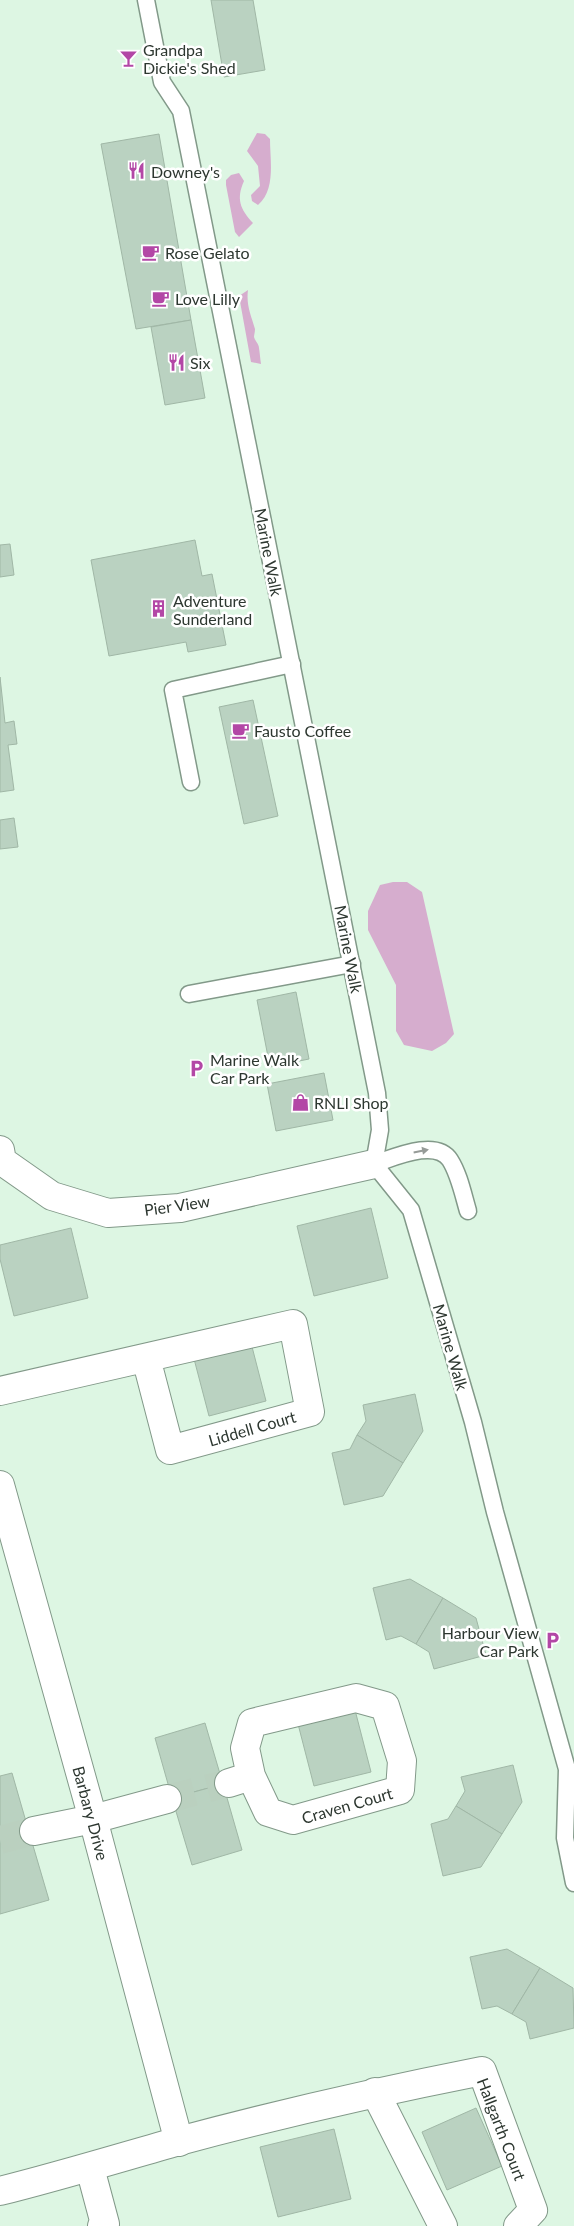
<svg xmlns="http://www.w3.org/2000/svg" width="574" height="2226" font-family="Lato,sans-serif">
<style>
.green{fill:#d6adce}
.building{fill:#bad2c1;stroke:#a0b7a6}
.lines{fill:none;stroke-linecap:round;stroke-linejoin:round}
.street-tunnel{stroke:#bad0bf;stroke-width:28;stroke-dasharray:28 14;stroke-linecap:butt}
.lane-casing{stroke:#829989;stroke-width:19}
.street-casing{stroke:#829989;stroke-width:30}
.lane{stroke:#fff;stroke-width:16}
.street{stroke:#fff;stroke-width:28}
.oneway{fill:#969b98}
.labels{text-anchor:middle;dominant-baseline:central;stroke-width:5;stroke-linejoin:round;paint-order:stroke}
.poi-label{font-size:16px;fill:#2d3730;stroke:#fff;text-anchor:start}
.street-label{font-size:16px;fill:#2d3730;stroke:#fff}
</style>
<rect width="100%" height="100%" fill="#ddf6e3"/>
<!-- green -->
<g class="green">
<path d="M 257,133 L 265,134 L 270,139 C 270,161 276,189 258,205 L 252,201 L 251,195 L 260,186 L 258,166 L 247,151 Z"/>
<path d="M 239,173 L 244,181 C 236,199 240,209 253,223 L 239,237 L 235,232 L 226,185 L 226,180 L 231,175 Z"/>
<path d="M 248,290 C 246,305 251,315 255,329 C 255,332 254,335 254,337 C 255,341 259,344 259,348 C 260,354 260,358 261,364 L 251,362 L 239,296 Z"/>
<polygon points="393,882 407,882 422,892 454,1034 446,1043 432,1051 404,1045 396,1031 396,985 368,930 368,911 380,885"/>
</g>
<!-- building -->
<g class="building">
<polygon points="211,0 253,0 265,70 224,77"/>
<polygon points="159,134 191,320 136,329 101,144"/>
<polygon points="191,320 205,398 165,405 151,327"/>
<polygon points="195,540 202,576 212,574 226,645 188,652 186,642 109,656 91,560"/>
<polygon points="10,544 14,575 0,577 0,545"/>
<polygon points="0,677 5,723 14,721 17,744 8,745 14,790 0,792"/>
<polygon points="253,700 278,816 244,824 219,707"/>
<polygon points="14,818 18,847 0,849 0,820"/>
<polygon points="296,992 309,1059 270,1067 257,1000"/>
<polygon points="324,1073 333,1120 276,1131 267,1084"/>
<polygon points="371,1208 388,1278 314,1296 297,1226"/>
<polygon points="71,1228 88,1298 14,1316 0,1259 0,1245"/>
<polygon points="250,1339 266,1401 209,1416 193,1355"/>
<polygon points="415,1394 423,1431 403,1463 357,1435 366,1421 363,1405"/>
<polygon points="357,1435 403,1463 383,1496 344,1505 332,1453 350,1449"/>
<polygon points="410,1579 443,1598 416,1644 401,1636 386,1640 373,1588"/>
<polygon points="443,1598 476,1618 486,1655 434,1669 429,1652 416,1644"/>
<polygon points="355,1710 371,1772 314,1786 298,1724"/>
<polygon points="205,1723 223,1784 172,1798 155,1738"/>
<polygon points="513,1765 522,1802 502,1834 456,1806 465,1791 461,1777"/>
<polygon points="12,1773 29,1832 0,1840 0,1776"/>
<polygon points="223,1784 242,1850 192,1865 172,1798"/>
<polygon points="456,1806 502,1834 481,1867 443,1876 431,1824 448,1819"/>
<polygon points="29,1832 49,1900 0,1914 0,1840"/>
<polygon points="507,1949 540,1968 512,2014 497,2006 482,2009 470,1957"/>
<polygon points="540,1968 573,1988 574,2028 530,2039 526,2022 512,2014"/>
<polygon points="476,2108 502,2166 447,2190 422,2132"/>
<polygon points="334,2129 351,2199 278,2217 260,2147"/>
</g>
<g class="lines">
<!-- street-tunnel -->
<g class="street-tunnel">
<polyline points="167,1799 229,1783"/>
<polyline points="0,1840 34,1831"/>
</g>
<defs>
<g id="lane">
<polyline points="146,0 162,82 181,111 377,1093 380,1130 374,1164 411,1210 473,1422 495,1512 567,1769 565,1838 574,1883"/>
<polyline points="191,782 173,690 292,664"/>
<polyline points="189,994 352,964"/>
<path d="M 374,1164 C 393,1158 436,1138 450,1160 C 459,1174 463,1194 468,1211"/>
</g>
<g id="street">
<polyline points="0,1150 2,1161 52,1196 108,1213 180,1208 374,1164"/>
<polyline points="0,1391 293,1324 310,1412 170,1450 146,1358"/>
<polyline points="0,1485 93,1819 179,2142"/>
<polyline points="229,1783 251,1776 245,1748 252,1723 356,1698 385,1706 402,1761 400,1790 293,1820 268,1812 251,1776"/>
<polyline points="34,1831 93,1819 167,1799"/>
<polyline points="375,2092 443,2226"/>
<polyline points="90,2168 105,2224 102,2226"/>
<path d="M 0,2191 C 60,2176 119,2158 179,2141 C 279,2114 381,2091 482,2071 L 533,2210 L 518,2226"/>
</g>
</defs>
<!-- lane casing -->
<use href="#lane" class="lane-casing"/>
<!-- street casing -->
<use href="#street" class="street-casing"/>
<!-- lane -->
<use href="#lane" class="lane"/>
<!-- street -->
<use href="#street" class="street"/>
</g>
<!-- one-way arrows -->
<defs><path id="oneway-solid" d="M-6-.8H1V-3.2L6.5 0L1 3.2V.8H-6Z" transform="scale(1.25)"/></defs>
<use class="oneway" href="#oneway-solid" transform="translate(421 1151) rotate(-11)"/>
<!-- icons -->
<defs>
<symbol id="bar-bare" viewBox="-9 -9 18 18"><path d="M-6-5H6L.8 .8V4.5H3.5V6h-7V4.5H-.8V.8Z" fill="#b347a6" stroke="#fff" stroke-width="2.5" paint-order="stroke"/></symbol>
<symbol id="restaurant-bare" viewBox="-9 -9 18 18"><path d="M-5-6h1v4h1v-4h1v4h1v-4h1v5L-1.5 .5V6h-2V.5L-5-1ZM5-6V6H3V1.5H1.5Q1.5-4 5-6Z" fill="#b347a6" stroke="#fff" stroke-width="2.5" paint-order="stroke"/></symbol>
<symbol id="cafe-bare" viewBox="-9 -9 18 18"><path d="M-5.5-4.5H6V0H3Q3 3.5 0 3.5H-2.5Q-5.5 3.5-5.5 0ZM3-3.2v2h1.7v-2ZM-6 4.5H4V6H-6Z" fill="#b347a6" stroke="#fff" stroke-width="2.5" paint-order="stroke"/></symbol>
<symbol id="building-bare" viewBox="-9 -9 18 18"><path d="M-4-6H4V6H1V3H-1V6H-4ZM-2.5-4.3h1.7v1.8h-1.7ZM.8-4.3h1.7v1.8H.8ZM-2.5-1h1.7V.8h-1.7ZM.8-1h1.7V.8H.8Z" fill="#b347a6" stroke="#fff" stroke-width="2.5" paint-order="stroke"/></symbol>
<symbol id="parking-bare" viewBox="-9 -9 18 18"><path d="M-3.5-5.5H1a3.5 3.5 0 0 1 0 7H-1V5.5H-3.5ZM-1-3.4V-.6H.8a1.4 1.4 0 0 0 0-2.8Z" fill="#b347a6" stroke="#fff" stroke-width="2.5" paint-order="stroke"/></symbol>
<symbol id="shop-bare" viewBox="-9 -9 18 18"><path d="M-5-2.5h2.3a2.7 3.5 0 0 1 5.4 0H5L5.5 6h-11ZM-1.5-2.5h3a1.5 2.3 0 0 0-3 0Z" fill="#b347a6" stroke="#fff" stroke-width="2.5" paint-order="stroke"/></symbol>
</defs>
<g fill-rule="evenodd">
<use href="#bar-bare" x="116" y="46" width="25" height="25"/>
<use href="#restaurant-bare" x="124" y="158" width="25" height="25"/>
<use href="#cafe-bare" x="138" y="240" width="25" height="25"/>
<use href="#cafe-bare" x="148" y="286" width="25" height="25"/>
<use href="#restaurant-bare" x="164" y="350" width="25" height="25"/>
<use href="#building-bare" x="146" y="596" width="25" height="25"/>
<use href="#cafe-bare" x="228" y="718" width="25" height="25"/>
<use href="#parking-bare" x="184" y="1056" width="25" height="25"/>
<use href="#shop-bare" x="288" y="1090" width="25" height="25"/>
<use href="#parking-bare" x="540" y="1628" width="25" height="25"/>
</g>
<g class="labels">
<!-- poi labels -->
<g class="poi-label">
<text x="143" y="49">Grandpa<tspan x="143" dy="18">Dickie's Shed</tspan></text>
<text x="151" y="171">Downey's</text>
<text x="165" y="252">Rose Gelato</text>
<text x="175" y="298">Love Lilly</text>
<text x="190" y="362">Six</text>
<text x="173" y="600">Adventure<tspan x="173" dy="18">Sunderland</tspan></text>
<text x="254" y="730">Fausto Coffee</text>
<text x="210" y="1059">Marine Walk<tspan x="210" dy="18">Car Park</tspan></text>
<text x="314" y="1102">RNLI Shop</text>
<text x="539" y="1632" text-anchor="end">Harbour View<tspan x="539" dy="18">Car Park</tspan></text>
</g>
<!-- street labels -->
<g class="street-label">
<text transform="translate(269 552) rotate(79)">Marine Walk</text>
<text transform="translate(349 949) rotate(79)">Marine Walk</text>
<text transform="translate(177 1205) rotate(-8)">Pier View</text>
<text transform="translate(451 1347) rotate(74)">Marine Walk</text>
<text transform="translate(252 1428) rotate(-16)">Liddell Court</text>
<text transform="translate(347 1805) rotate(-16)">Craven Court</text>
<text transform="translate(91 1813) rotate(75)">Barbary Drive</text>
<text transform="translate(502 2129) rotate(69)">Hallgarth Court</text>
</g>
</g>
</svg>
